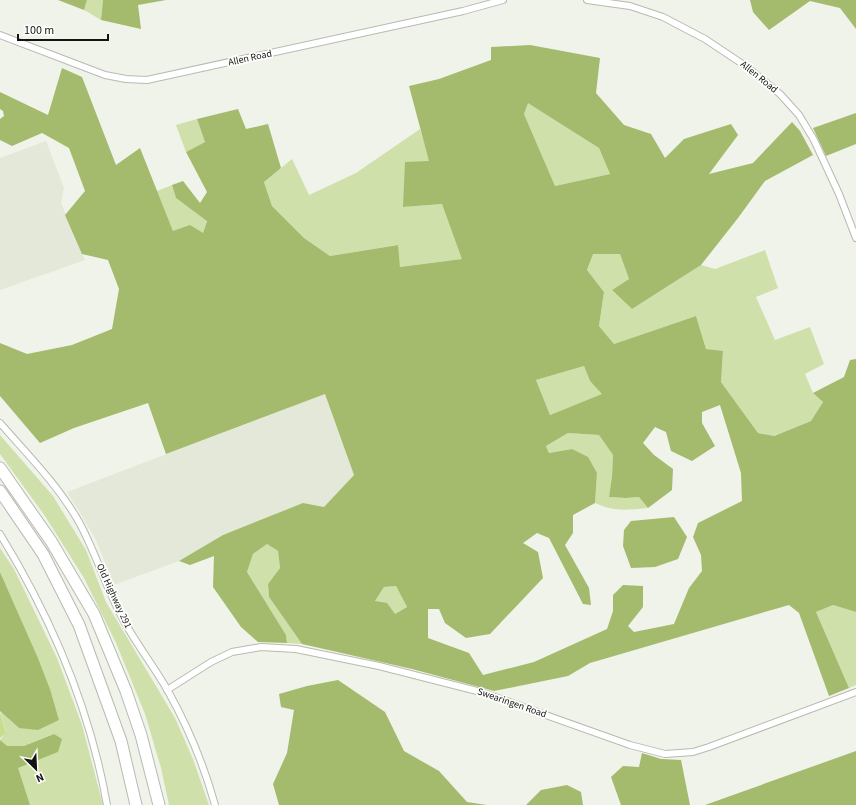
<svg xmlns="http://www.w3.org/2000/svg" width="856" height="805" font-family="'Source Sans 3',sans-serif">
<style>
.built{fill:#e3e8d8}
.green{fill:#d0e0aa}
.forest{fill:#a4ba6c;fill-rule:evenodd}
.water{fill:#c7de8f}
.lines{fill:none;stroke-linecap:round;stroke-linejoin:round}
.minor-casing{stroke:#b8bab2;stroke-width:8}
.trunk-casing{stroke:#b8bab2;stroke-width:13}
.minor{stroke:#fff;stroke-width:6}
.trunk{stroke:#fff;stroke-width:11}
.labels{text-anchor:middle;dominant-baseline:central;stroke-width:3.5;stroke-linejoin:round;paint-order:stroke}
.street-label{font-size:10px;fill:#131411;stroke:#fefffd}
</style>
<rect width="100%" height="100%" fill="#f0f3ea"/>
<!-- built -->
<g class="built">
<polygon points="46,141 64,188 61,203 85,260 0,290 0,158"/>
<polygon points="325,394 354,475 324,507 303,503 223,535 179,561 114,585 96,540 79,511 67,492"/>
</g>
<!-- green -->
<g class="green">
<polygon points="87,0 103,0 101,20 84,10"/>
<polygon points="528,102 599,148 610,174 555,186 524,114"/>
<polygon points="197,119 205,142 186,152 176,125"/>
<polygon points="420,129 430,161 403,207 442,204 463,259 400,267 397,245 330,256 304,238 272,206 264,182 292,159 309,195 356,173"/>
<polygon points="172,185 176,198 207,220 203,233 173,231 157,191"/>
<polygon points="765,250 778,288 756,297 775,340 810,327 824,364 805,374 813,393 823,402 811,421 773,436 758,433 721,382 723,352 706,349 696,316 614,344 599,326 604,292 587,270 593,253 620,254 629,279 612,290 632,309 701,265 715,269"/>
<polygon points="584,366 590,381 603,394 550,415 536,380"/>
<path d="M 568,433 L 599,435 L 613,455 L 612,476 L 609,497 L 626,498 L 639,497 L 648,508 C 626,510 615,512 595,503 L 597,473 L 572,449 L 549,453 L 546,446 Z"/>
<polygon points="0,435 53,496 86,550 106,602 175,718 193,759 209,805 169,805 161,768 145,714 116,643 84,578 45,516 0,454"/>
<polygon points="267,544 278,551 280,568 268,584 269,597 302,644 287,643 286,635 247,572 253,554"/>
<polygon points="0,548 14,569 57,658 82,725 103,805 30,805 17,768 58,752 54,734 24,746 6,746 0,740 6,732 0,711 19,728 59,720 50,689 38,658 0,572"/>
<polygon points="396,586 407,607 395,614 375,601 384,587"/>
<polygon points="833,605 856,612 856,685 849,688 816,612"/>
</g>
<!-- forest -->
<g class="forest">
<polygon points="58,0 87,0 84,10"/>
<polygon points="103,0 166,0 138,5 141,29 101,20"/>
<polygon points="750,0 856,0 856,29 840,8 810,1 769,30 753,12"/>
<path d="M 530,45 L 600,58 L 596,93 L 624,125 L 651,134 L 665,158 L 684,139 L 731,124 L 738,135 L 709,174 L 753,163 L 792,122 L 800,131 L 813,155 L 765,181 L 738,218 L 701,265 L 632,309 L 612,290 L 629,279 L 620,254 L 593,254 L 587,270 L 604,292 L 599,326 L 614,344 L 696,316 L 706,349 L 723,351 L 721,382 L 758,433 L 774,436 L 811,421 L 823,402 L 813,393 L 844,377 L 850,360 L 856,359 L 856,612 L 833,605 L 816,612 L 849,688 L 829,696 L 799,613 L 789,605 L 590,663 L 568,676 L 494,691 L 412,669 L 302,644 L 269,597 L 268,584 L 280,568 L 278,551 L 267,544 L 253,554 L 247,572 L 286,635 L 287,643 L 258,642 L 241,627 L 213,587 L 214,556 L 190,565 L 179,561 L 223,535 L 303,503 L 324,507 L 354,475 L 325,394 L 166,454 L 148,403 L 74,428 L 40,443 L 0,396 L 0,343 L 27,354 L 72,345 L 112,329 L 119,289 L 108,260 L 82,254 L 65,215 L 85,191 L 69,148 L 42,133 L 12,146 L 0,140 L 0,119 L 4,116 L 3,111 L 0,109 L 0,92 L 48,115 L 62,68 L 82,77 L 116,165 L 140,148 L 173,231 L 190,225 L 203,233 L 207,221 L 176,198 L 172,185 L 183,181 L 200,203 L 207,192 L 186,152 L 205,142 L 197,119 L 238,109 L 246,129 L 268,124 L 281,168 L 264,182 L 272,206 L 304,238 L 330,256 L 398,245 L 400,267 L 462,259 L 442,204 L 403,207 L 405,162 L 429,161 L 409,86 L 439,79 L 491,60 L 491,47 ZM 528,103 L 599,148 L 610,174 L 555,186 L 524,114 ZM 584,366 L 590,381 L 602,394 L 550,415 L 536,380 ZM 720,405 L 741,473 L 742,501 L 698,523 L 693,537 L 701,555 L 702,571 L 689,588 L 674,624 L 634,632 L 628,626 L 643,607 L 643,586 L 623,585 L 613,595 L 613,611 L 607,629 L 534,662 L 483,675 L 469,653 L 428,638 L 428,609 L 439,609 L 445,623 L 466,638 L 490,634 L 543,578 L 538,552 L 523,543 L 537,533 L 549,538 L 583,604 L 591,605 L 589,588 L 565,545 L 573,533 L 573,515 L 595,503 L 597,473 L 588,457 L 572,449 L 549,453 L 546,446 L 568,433 L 599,435 L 613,455 L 612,476 L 609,497 L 626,498 L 639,497 L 648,508 L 672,490 L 673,469 L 654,455 L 643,443 L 655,427 L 666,432 L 671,451 L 692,461 L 715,446 L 702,423 L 702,412 ZM 396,586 L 407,607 L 395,614 L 387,603 L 375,601 L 384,587 Z"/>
<polygon points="856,113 856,144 826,156 813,128"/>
<polygon points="674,517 687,537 678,559 655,567 631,568 623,546 624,530 631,521"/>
<polygon points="0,572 38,658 50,689 59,720 38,730 19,728 0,711"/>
<polygon points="338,680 385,712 404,751 439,771 467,802 487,805 279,805 273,784 287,753 294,710 281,707 279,694 307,686"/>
<polygon points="54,734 62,739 58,752 18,768 30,805 0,805 0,740 7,746 24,746"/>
<polygon points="856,751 856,805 705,805"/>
<polygon points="642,753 661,759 681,760 690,805 621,805 611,777 623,766 639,767"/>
<polygon points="567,785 581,792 583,805 526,805 541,790"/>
</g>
<!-- water -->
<polygon class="water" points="0,712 6,733 0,738"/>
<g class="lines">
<defs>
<g id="minor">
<polyline points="587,0 630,6 663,17 705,39 747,67 780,94 799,115 814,140 839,194 856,238"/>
<polyline points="0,35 105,75 126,79 147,80 463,11 503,0"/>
<path d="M 0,423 C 28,455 58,485 79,522 C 96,553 106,588 123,619 C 136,644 154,666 168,691 C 188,727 204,765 215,805"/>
<path d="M 0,534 C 51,617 90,708 107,805"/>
<polyline points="167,690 211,662 232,652 261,647 296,649 379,666 481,692 630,745 665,754 693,752 709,747 856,692"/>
</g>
<g id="trunk">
<polyline points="0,468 51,541 94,614 126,691 141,735 159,805"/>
<polyline points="0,491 43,554 79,625 121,741 136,805"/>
</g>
</defs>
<!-- minor casing -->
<use href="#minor" class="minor-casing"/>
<!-- trunk casing -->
<use href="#trunk" class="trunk-casing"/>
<!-- minor -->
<use href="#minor" class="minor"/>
<!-- trunk -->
<use href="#trunk" class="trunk"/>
</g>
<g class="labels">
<!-- street labels -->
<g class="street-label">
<text transform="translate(250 58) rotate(-12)">Allen Road</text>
<text transform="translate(759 77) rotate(39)">Allen Road</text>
<text transform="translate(114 596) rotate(65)">Old Highway 291</text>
<text transform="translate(512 703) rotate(19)">Swearingen Road</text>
</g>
</g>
<!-- north arrow -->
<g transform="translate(36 769) rotate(156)" stroke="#fefffd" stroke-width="3" paint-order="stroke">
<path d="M0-3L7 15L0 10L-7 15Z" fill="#131411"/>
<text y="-6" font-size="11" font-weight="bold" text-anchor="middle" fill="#131411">N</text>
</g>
<!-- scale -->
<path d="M18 34v6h90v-6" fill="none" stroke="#131411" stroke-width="2"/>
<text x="24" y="34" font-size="12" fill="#131411" stroke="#fefffd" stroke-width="3" paint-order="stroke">100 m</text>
</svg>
